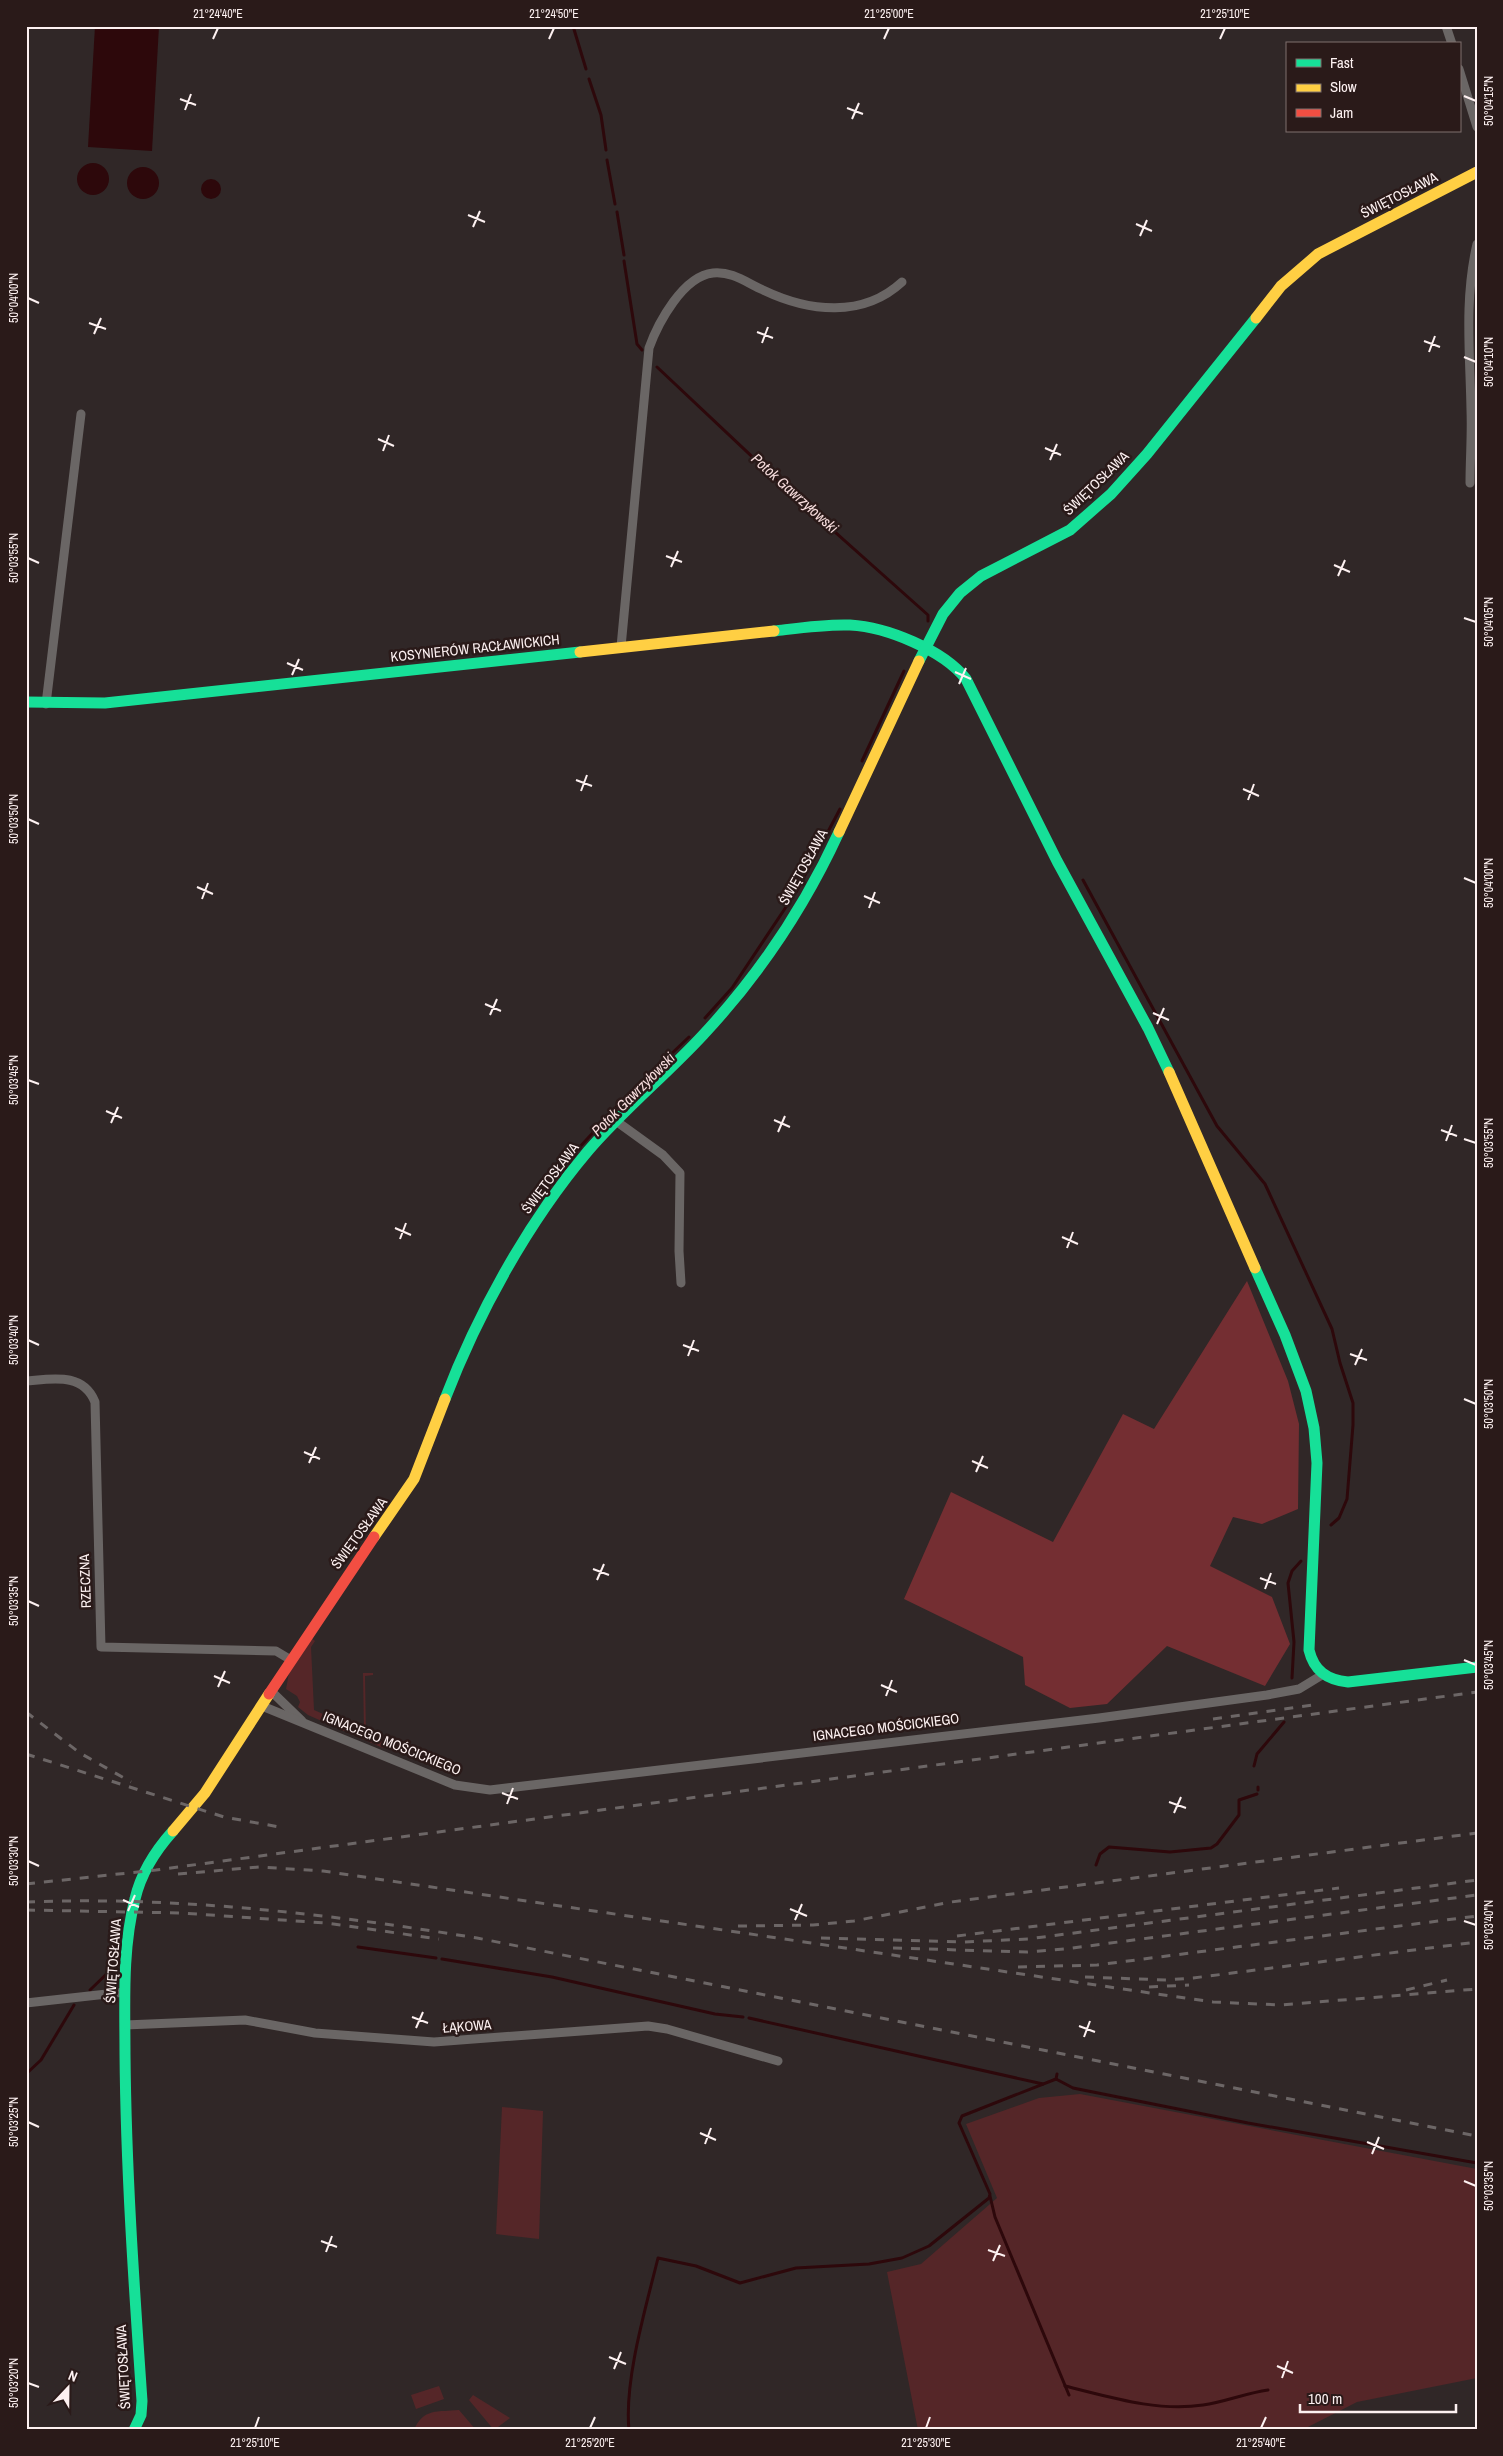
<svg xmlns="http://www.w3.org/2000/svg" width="1503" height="2456" font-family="'Archivo Narrow',sans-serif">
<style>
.green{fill:#552628}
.forest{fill:#742e32}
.water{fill:#2d080b}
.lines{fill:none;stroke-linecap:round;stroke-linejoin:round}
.stream{stroke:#2d080b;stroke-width:3}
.street{stroke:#6a6665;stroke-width:9}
.fast{stroke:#16e098;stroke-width:11}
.slow{stroke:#ffcf43;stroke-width:11}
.jam{stroke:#f24e42;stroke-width:11}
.rail{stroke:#6c6666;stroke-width:3;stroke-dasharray:9 9;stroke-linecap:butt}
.ticks{fill:none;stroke:#fdf1f1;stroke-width:2}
.labels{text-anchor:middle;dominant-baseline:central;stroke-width:5;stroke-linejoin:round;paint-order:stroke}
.street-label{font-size:14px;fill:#fdf1f1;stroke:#2a1a19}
.water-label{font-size:15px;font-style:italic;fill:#f6dcdc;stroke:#2a1a19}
.neatline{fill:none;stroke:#fdf1f1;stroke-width:2}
.ticks-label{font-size:12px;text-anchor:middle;fill:#fdf1f1}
</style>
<rect width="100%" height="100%" fill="#302727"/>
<!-- green -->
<g class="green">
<polygon points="311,1638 315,1641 311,1647 314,1710 364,1732 363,1673 373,1673 373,1675 365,1676 366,1736 385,1740 386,1745 383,1748 308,1715 298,1707 300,1702 297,1696 286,1689 289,1673"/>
<polygon points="1080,2094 1477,2169 1477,2378 1357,2402 1302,2430 918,2430 887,2272 921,2264 997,2198 966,2124 1039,2098"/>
<polygon points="502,2107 543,2111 539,2239 496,2234"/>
<polygon points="439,2386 444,2399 416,2409 411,2395"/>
<polygon points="473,2395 510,2418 494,2430 469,2400"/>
<path d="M 459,2410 L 476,2430 L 414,2430 C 423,2408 438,2412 459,2410 Z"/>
</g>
<!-- forest -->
<polygon class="forest" points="1247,1281 1288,1381 1299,1424 1298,1509 1262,1524 1233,1517 1210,1566 1272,1597 1290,1644 1265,1686 1167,1646 1107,1704 1070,1708 1025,1685 1023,1657 904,1599 951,1492 1053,1542 1123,1414 1154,1429"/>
<!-- water -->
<g class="water">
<polygon points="95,26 159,26 152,151 88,147"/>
<circle cx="93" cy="179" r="16"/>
<circle cx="143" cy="183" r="16"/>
<circle cx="211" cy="189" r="10"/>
</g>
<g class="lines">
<!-- stream -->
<g class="stream">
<polyline points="573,26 586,69"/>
<polyline points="589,79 601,115 606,150"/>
<polyline points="607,160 615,204"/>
<polyline points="617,212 624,255"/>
<polyline points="624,261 637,344 642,350"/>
<polyline points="657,367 780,483 928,615 928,621"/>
<polyline points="862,761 904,671"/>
<polyline points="1083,880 1217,1126 1265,1184 1332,1329 1340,1363 1353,1403 1353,1425 1347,1499 1339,1518 1331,1525"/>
<polyline points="796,892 840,809"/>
<polyline points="705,1018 732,988 788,904"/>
<polyline points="576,1151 625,1098 689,1037"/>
<polyline points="1292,1678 1294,1642 1288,1583 1292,1571 1301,1561"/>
<polyline points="1254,1766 1257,1754 1284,1722"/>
<polyline points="1258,1787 1258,1790"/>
<polyline points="1096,1865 1100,1854 1109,1847 1170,1852 1211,1848 1217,1844 1239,1815 1239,1800 1257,1794"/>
<polyline points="358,1947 436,1958"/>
<polyline points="442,1959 552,1977 715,2014 743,2017"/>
<polyline points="90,1990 120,1961 122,1946"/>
<polyline points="749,2018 1043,2084"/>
<polyline points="26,2074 41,2060 74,2005"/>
<polyline points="1056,2079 1073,2088 1248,2123 1477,2163"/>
<polyline points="990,2196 995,2217 1069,2395"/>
<path d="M 1065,2386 C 1110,2397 1157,2412 1203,2405 C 1225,2402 1246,2393 1268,2390"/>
<path d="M 629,2430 C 624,2380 646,2307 658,2258 L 696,2266 L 740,2283 L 796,2268 L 869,2264 L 902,2258 L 929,2246 L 989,2198 L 990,2194 L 959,2123 L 962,2116 L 1056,2079 L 1057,2074"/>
</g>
<!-- street -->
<g class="street">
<polyline points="1446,26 1452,44"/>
<polyline points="1459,69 1477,127"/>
<path d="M 1470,483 C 1470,459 1472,434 1471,410 C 1470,353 1464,300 1477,244"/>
<path d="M 621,647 L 649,348 C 658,323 683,276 713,273 C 732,271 747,283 763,290 C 809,312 863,318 902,282"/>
<polyline points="46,704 81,414"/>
<polyline points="616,1121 663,1155 680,1173 679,1251 681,1283"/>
<path d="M 26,1381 C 52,1379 83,1372 95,1402 L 101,1647 L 276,1651 L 291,1660"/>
<polyline points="271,1691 302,1721"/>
<polyline points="262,1706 455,1785 490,1790 1099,1718 1267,1695 1299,1689 1322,1675"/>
<polyline points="26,2003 125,1992"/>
<polyline points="125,2025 245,2020 315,2033 434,2042 648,2026 667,2029 778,2061"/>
</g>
<!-- fast -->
<g class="fast">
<path d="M 774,631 C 799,628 825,624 850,625 C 887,627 943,650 966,679 L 1057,861 L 1148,1028 L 1169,1072"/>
<polyline points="919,661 943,614 960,593 981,576 1070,530 1111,494 1147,454 1256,318"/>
<polyline points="26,702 105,703 580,652"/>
<path d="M 1255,1268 L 1285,1335 L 1306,1391 L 1314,1428 L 1317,1463 L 1309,1650 C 1314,1671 1327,1680 1348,1682 L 1477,1667"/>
<path d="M 445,1399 C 478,1313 528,1222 588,1151 C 623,1110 666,1075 703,1035 C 758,976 805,906 839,832"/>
<path d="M 134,2430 L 141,2415 L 142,2401 C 134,2285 126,2170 125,2054 C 125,2003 122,1949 135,1899 C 141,1873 155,1851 173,1831"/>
</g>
<!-- slow -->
<g class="slow">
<polyline points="1256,318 1281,286 1318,254 1477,172"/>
<polyline points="580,652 774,631"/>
<polyline points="839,832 919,661"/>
<polyline points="1169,1072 1255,1268"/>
<polyline points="374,1537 414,1479 445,1399"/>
<polyline points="173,1831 205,1793 269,1694"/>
</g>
<!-- jam -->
<polyline class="jam" points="269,1694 374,1537"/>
<!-- rail -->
<g class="rail">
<polyline points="26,1712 80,1753 131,1782"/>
<polyline points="1213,1719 1313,1705"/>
<polyline points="26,1754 224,1817 285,1828"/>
<polyline points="178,1874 259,1867 323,1871 1157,1994 1213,2002 1281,2005 1477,1989"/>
<polyline points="26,1884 156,1870 1477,1692"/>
<path d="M 26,1902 C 177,1896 329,1914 477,1938 L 1477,2136"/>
<polyline points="26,1910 182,1913 326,1923 439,1939"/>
<polyline points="738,1926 813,1925 854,1921 951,1902 1477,1833"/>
<polyline points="957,1936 1339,1888"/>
<polyline points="821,1938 963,1942 1028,1939 1477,1880"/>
<polyline points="893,1948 1027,1952 1065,1949 1477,1895"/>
<polyline points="1018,1967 1097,1965 1477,1916"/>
<polyline points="1085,1977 1166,1980 1193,1978 1477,1942"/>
<polyline points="1149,1987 1189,1985"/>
<polyline points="1406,1990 1447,1980"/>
</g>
</g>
<!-- ticks -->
<path class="ticks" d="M 213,39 L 218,28M 549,39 L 554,28M 884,39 L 889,28M 1220,39 L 1225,28M 1464,96 L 1476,101M 180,99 L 196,105M 847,108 L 863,114M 185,110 L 191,94M 852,119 L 859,103M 468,215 L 485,222M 1136,224 L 1152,231M 473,227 L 480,211M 1140,236 L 1147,220M 28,298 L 39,303M 89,323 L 106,329M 757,332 L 773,338M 94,334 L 101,318M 1424,341 L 1440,347M 762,343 L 768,327M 1429,352 L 1435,336M 1464,357 L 1476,362M 378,439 L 394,446M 1045,448 L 1061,455M 383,451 L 389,435M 1050,460 L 1057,444M 666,556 L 682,562M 28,558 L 39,563M 1334,565 L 1350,572M 671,567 L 678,551M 1338,576 L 1345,560M 1464,618 L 1476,622M 287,663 L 303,670M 955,672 L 971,679M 292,675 L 299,659M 959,684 L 966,668M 576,780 L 592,786M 1243,789 L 1259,796M 581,791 L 587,775M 1248,800 L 1254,784M 28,819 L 39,824M 1464,878 L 1476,883M 197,887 L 213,894M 864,896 L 880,903M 202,899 L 208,883M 869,908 L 875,892M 485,1004 L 501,1011M 1153,1013 L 1169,1020M 490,1015 L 497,999M 1157,1024 L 1164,1008M 28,1080 L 39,1084M 106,1111 L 122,1118M 774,1120 L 790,1127M 111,1123 L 118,1107M 1441,1130 L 1457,1136M 778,1132 L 785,1116M 1464,1139 L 1476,1143M 1446,1141 L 1452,1125M 395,1228 L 411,1235M 1062,1237 L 1078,1244M 400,1239 L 406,1223M 1067,1248 L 1073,1232M 28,1340 L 39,1345M 683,1345 L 699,1351M 1350,1354 L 1367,1360M 688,1356 L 694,1340M 1355,1365 L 1362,1349M 1464,1399 L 1476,1404M 304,1452 L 320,1459M 972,1461 L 988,1468M 309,1463 L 316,1447M 976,1472 L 983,1456M 593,1569 L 609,1575M 1260,1578 L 1276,1584M 597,1580 L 604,1564M 1265,1589 L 1271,1573M 28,1601 L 39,1606M 1464,1660 L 1476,1665M 214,1676 L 230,1683M 881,1685 L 897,1692M 218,1687 L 225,1671M 886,1696 L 892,1680M 502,1793 L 518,1799M 1169,1802 L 1186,1808M 507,1804 L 513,1788M 1174,1813 L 1181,1797M 28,1861 L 39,1866M 123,1900 L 139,1907M 790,1909 L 807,1916M 128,1911 L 135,1895M 795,1920 L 802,1904M 1464,1921 L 1476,1925M 412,2017 L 428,2023M 1079,2026 L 1095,2032M 416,2028 L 423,2012M 1084,2037 L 1090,2021M 28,2122 L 39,2127M 700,2133 L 716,2140M 1367,2142 L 1384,2149M 705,2144 L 711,2128M 1372,2154 L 1379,2137M 1464,2181 L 1476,2186M 321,2241 L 337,2247M 988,2250 L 1005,2256M 326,2252 L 332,2236M 993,2261 L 1000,2245M 609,2357 L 626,2364M 1277,2366 L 1293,2373M 614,2369 L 621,2352M 1282,2378 L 1288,2361M 28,2383 L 39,2387M 255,2428 L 259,2417M 590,2428 L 595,2417M 926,2428 L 930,2417M 1261,2428 L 1266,2417"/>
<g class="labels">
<!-- street labels -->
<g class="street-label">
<text transform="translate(1399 195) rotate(-27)">ŚWIĘTOSŁAWA</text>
<text transform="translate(1096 483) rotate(-44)">ŚWIĘTOSŁAWA</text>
<text transform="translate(475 648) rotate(-6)">KOSYNIERÓW RACŁAWICKICH</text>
<text transform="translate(803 867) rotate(-61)">ŚWIĘTOSŁAWA</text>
<text transform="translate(550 1178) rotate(-53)">ŚWIĘTOSŁAWA</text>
<text transform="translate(359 1533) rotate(-54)">ŚWIĘTOSŁAWA</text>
<text transform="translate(85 1581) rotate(-92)">RZECZNA</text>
<text transform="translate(886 1727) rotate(-7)">IGNACEGO MOŚCICKIEGO</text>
<text transform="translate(392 1743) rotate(22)">IGNACEGO MOŚCICKIEGO</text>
<text transform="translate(113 1961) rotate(-86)">ŚWIĘTOSŁAWA</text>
<text transform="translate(467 2026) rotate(-4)">ŁĄKOWA</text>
<text transform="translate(123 2367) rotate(-93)">ŚWIĘTOSŁAWA</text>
</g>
<!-- water labels -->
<g class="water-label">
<text transform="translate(795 493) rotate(42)">Potok Gawrzyłowski</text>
<text transform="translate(633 1094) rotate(-45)">Potok Gawrzyłowski</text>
</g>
</g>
<!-- border -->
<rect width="1503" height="2456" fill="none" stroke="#2a1a19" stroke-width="55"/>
<!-- legend -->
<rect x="1286" y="42" width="175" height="90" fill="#2a1a19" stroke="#7e706f"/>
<rect x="1296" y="59" width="25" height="8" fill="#16e098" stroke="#7e706f"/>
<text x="1330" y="68" font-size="15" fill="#fdf1f1">Fast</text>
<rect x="1296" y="84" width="25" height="8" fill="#ffcf43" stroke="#7e706f"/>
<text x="1330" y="92" font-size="15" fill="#fdf1f1">Slow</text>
<rect x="1296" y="109" width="25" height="8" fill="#f24e42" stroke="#7e706f"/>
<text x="1330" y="118" font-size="15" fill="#fdf1f1">Jam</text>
<!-- north arrow -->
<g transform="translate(68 2388) rotate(22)" stroke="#2a1a19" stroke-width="4" paint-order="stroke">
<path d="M0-4L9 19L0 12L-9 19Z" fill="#fdf1f1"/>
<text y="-8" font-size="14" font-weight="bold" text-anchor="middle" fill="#fdf1f1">N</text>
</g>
<!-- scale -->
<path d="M1300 2404v8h156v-8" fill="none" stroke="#fdf1f1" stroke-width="2.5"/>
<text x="1308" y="2404" font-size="15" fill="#fdf1f1" stroke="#2a1a19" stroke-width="4" paint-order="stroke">100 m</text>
<rect x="28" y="28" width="1448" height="2400" class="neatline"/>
<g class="ticks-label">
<text x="218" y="18">21°24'40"E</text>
<text x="554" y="18">21°24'50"E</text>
<text x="889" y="18">21°25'00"E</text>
<text x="1225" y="18">21°25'10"E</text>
<text transform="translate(1489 101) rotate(-90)" y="4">50°04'15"N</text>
<text transform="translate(14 298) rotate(-90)" y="4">50°04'00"N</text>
<text transform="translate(1489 362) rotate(-90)" y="4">50°04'10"N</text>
<text transform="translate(14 558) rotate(-90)" y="4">50°03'55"N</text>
<text transform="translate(1489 622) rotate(-90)" y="4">50°04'05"N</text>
<text transform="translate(14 819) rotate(-90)" y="4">50°03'50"N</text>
<text transform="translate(1489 883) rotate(-90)" y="4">50°04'00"N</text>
<text transform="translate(14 1080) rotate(-90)" y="4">50°03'45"N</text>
<text transform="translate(1489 1143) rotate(-90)" y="4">50°03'55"N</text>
<text transform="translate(14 1340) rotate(-90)" y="4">50°03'40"N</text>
<text transform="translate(1489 1404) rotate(-90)" y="4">50°03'50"N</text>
<text transform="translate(14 1601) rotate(-90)" y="4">50°03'35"N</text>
<text transform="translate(1489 1665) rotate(-90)" y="4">50°03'45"N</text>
<text transform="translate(14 1861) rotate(-90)" y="4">50°03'30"N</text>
<text transform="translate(1489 1925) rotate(-90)" y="4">50°03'40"N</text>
<text transform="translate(14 2122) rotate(-90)" y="4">50°03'25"N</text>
<text transform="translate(1489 2186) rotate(-90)" y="4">50°03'35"N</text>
<text transform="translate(14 2383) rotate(-90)" y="4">50°03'20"N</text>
<text x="255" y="2447">21°25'10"E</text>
<text x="590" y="2447">21°25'20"E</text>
<text x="926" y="2447">21°25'30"E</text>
<text x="1261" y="2447">21°25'40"E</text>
</g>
</svg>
